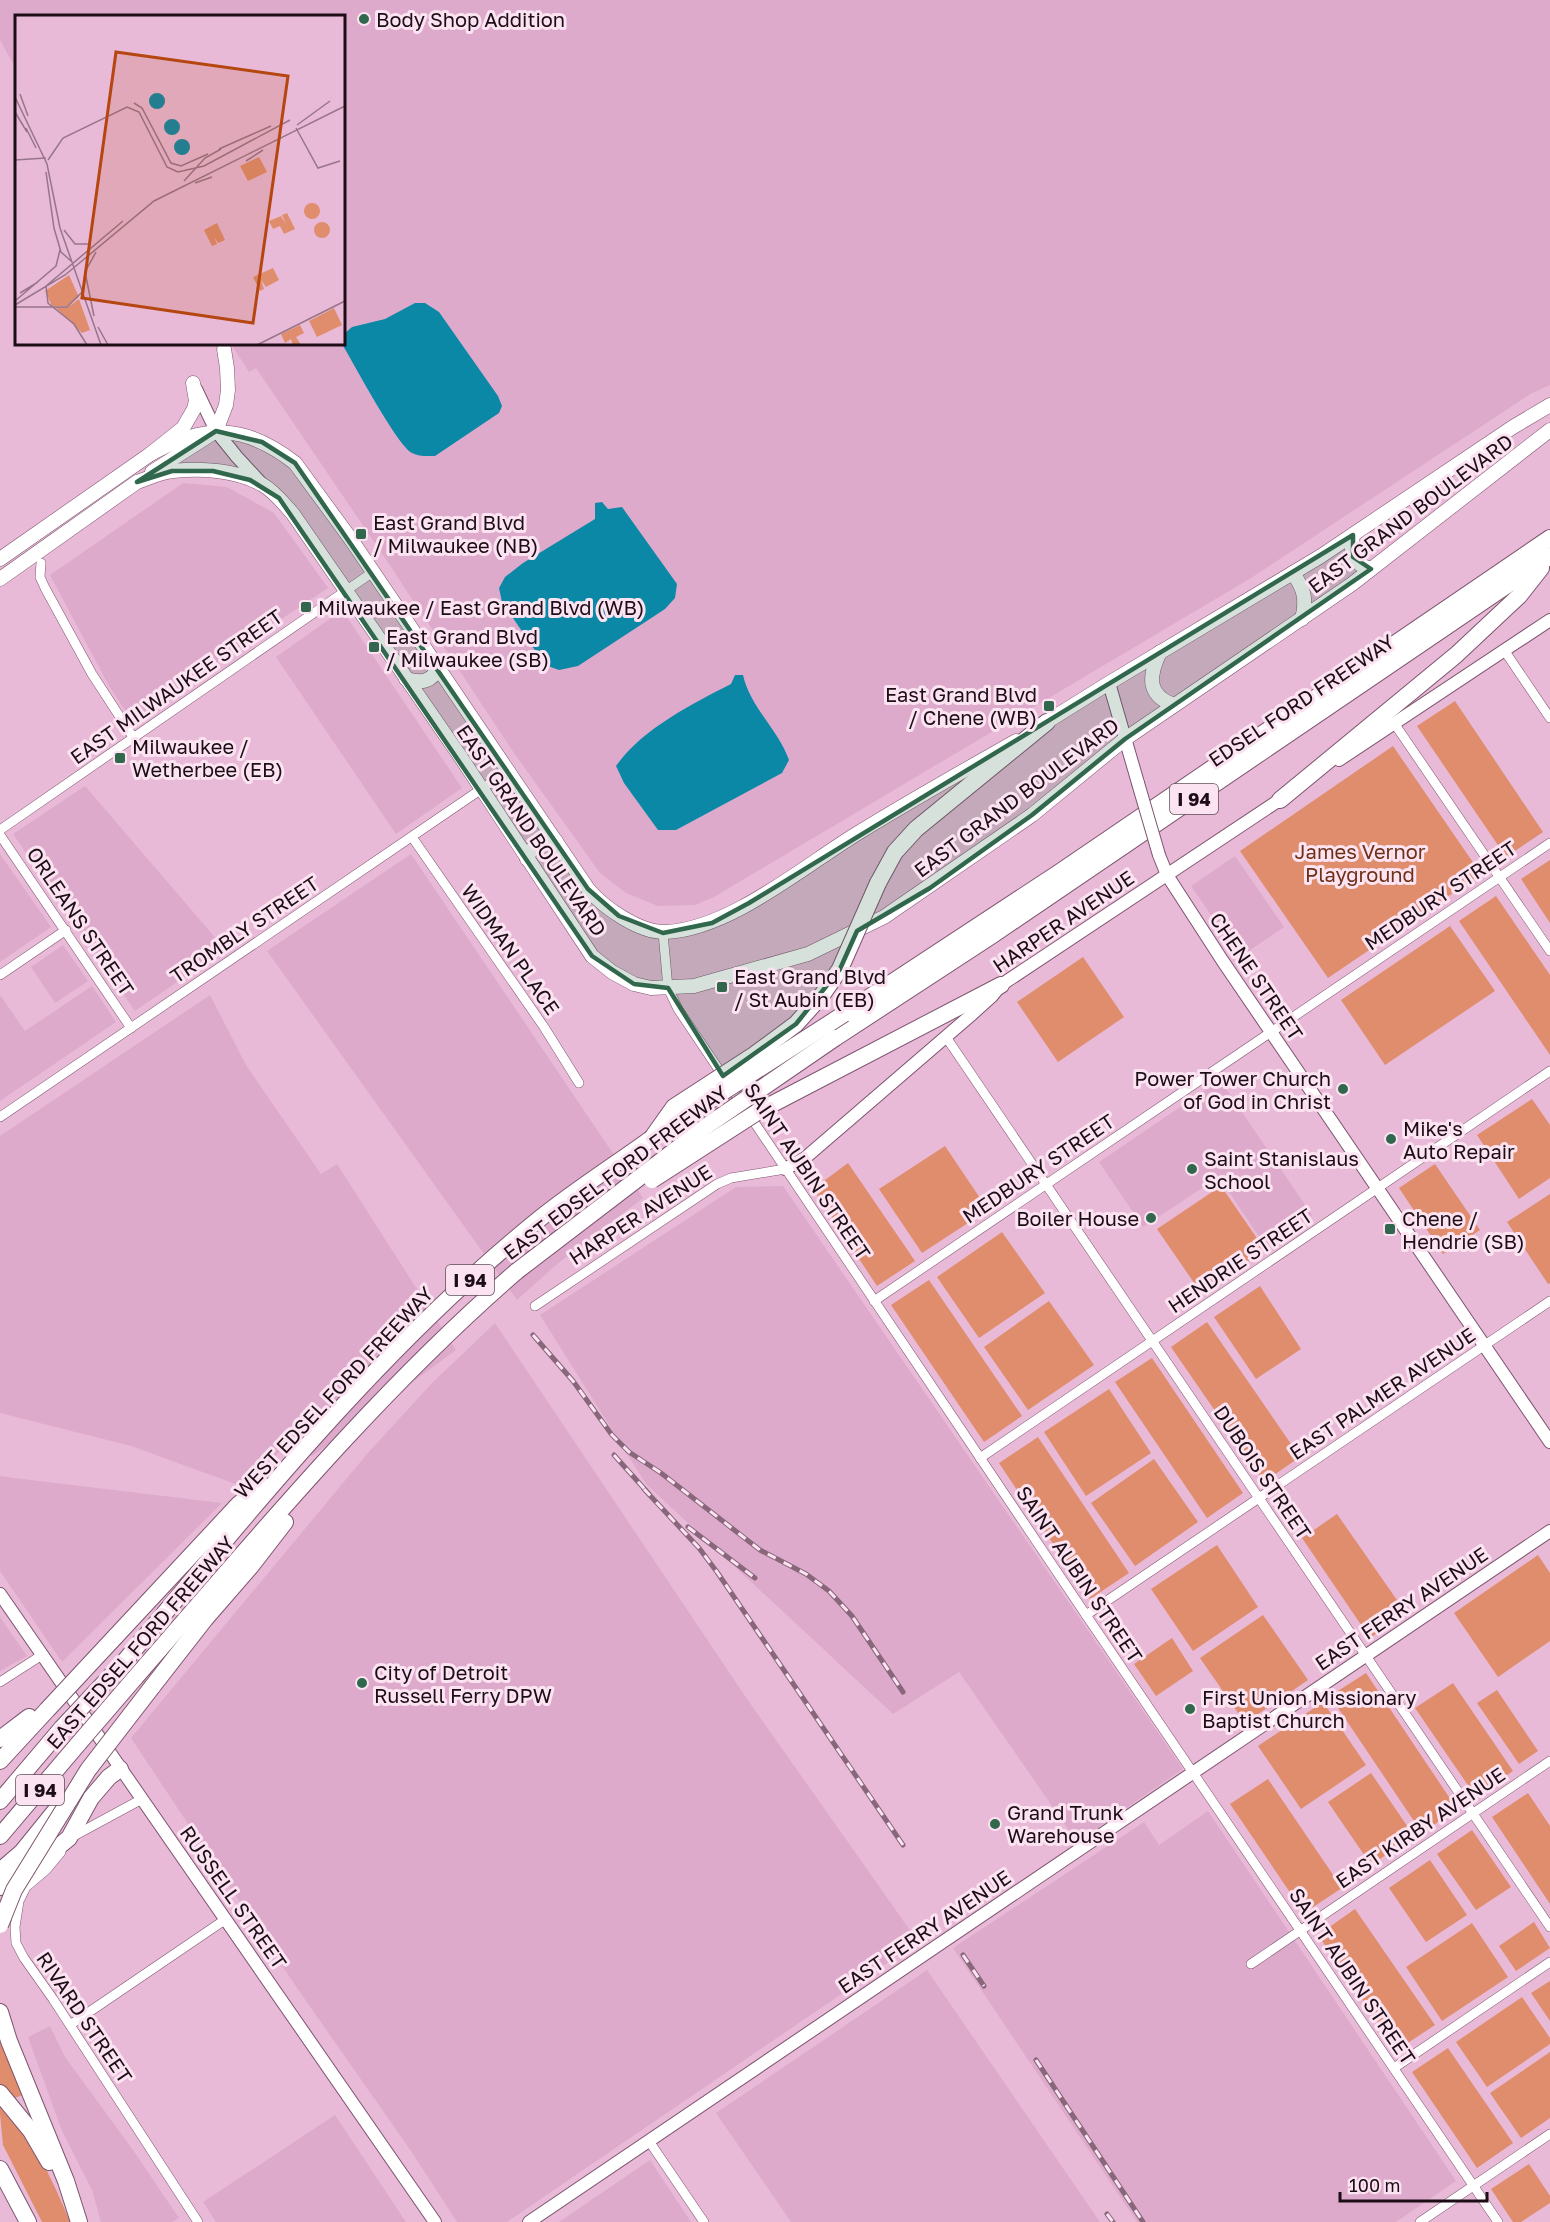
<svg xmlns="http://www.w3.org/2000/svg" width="1550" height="2222" font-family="'Golos Text',sans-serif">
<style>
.built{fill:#deaacb}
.green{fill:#df8d6d}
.water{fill:#0c88a7}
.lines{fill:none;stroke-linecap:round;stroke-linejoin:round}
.minor-casing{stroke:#7d546e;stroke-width:10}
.tertiary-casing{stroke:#7d546e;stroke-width:14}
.secondary-casing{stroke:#7d546e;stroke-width:15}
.motorway-casing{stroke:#7d546e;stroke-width:18}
.minor{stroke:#fff;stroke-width:9}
.tertiary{stroke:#fff;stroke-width:12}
.secondary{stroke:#fff;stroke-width:14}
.motorway{stroke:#fff;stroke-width:16}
.rail-casing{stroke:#88677b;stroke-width:5}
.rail{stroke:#fbe3f1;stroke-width:3;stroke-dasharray:9;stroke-linecap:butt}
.tertiary-bridge-casing{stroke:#7d546e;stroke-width:14;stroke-linecap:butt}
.motorway-bridge-casing{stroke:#7d546e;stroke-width:18;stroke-linecap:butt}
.tertiary-bridge{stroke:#fff;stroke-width:12}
.motorway-bridge{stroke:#fff;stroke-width:16}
.marked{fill:#30674d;fill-opacity:0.2;stroke:#30674d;stroke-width:4.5;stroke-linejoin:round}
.poi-dot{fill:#30674d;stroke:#fbe3f1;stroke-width:2}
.labels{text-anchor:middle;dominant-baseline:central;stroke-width:6;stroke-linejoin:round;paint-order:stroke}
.shield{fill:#fbe3f1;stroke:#604d58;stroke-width:1.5}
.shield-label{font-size:18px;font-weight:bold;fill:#1d0d17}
.poi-label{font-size:20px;fill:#1d0d17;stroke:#fbe3f1;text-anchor:start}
.street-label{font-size:20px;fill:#1d0d17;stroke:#fbe3f1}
.park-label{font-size:20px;fill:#6e3016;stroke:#fbe3f1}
.inset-road{fill:none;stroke:#97758a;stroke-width:1.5}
.view{fill:#b5460f;fill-opacity:0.15;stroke:#b5460f;stroke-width:3}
.inset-edge{fill:none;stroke:#1d0d17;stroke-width:3}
</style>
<rect width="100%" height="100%" fill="#e9bad7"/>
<!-- built -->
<g class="built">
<polygon points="0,0 1550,0 1550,385 1532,393 1251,578 714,897 695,905 658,906 626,893 600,873 514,753 381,552 256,368 249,372 231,344 344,344 344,16 16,16 16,69 0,40"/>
<polygon points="183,483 227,487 274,513 328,588 131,720 108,684 50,575"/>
<polygon points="342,610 462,788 396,834 276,657"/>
<polygon points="85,786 225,949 135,1011 13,834"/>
<polygon points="0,854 51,927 0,962"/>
<polygon points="411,854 643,1198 556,1265 517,1300 267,951"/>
<polygon points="1235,856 1284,927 1240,957 1191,886"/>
<polygon points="63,945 88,981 55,1003 31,967"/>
<polygon points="92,986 116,1022 0,1101 0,995 25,1031"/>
<polygon points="210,995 246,1065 321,1174 337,1164 456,1350 312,1456 285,1447 241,1486 131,1446 0,1413 0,1136"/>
<polygon points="1220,1080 1312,1215 1266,1247 1219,1177 1143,1227 1099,1162"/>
<polygon points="783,1186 1183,1769 1077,1842 959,1672 893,1714 646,1484 540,1315 736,1187"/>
<polygon points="495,1323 745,1696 919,1943 906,1950 507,2222 457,2222 413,2154 297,1988 131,1738 367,1454 431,1384"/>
<polygon points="0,1476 14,1478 222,1503 62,1662 0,1571"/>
<polygon points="0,1617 27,1656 0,1671"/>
<polygon points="1208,1811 1456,2181 1396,2222 1137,2222 953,1948 1144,1822 1159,1845"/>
<polygon points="927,1970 1100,2222 791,2222 716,2113"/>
<polygon points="50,2026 65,2057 133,2150 179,2218 172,2222 101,2222 92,2190 62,2131 28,2037"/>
<polygon points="335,2115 406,2222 216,2222 203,2202"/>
<polygon points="650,2160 691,2222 559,2222"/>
</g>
<!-- green -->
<g class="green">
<polygon points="1455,701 1543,832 1506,857 1417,726"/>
<polygon points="1393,746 1481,874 1328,978 1240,851"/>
<polygon points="1550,860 1550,923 1521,879"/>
<polygon points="1496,896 1550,975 1550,1055 1459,921"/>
<polygon points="1450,926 1495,991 1385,1065 1341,1000"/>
<polygon points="1083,957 1124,1017 1058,1062 1017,1002"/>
<polygon points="1532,1099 1550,1125 1550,1178 1519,1199 1477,1135"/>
<polygon points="945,1146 988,1210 922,1253 879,1189"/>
<polygon points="848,1163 915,1261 877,1286 813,1189"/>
<polygon points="1435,1164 1480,1230 1443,1254 1399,1188"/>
<polygon points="1221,1186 1265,1250 1201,1293 1157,1229"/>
<polygon points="1550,1194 1550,1283 1548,1284 1507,1222"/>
<polygon points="1002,1232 1045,1293 979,1338 937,1277"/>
<polygon points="929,1280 1022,1416 984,1442 891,1305"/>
<polygon points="1260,1286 1301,1349 1256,1379 1214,1317"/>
<polygon points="1049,1301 1094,1365 1028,1410 984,1347"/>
<polygon points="1207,1322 1300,1457 1264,1482 1171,1347"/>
<polygon points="1152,1358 1243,1493 1207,1518 1115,1382"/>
<polygon points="1109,1389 1151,1453 1086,1496 1044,1432"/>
<polygon points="1038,1437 1129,1573 1090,1599 999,1463"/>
<polygon points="1154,1459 1198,1522 1135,1566 1091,1503"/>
<polygon points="1337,1514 1406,1613 1370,1638 1302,1538"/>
<polygon points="1217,1545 1258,1607 1193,1651 1151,1589"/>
<polygon points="1538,1555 1550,1573 1550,1641 1498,1677 1454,1613"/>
<polygon points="1263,1615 1308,1680 1245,1723 1200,1658"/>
<polygon points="1172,1638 1193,1671 1156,1696 1134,1664"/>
<polygon points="1366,1673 1457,1809 1422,1833 1330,1696"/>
<polygon points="1453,1683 1513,1771 1476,1797 1415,1708"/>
<polygon points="1497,1690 1538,1751 1519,1764 1477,1703"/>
<polygon points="1323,1702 1366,1765 1301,1809 1258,1746"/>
<polygon points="1371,1773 1414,1836 1371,1865 1328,1802"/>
<polygon points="1268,1779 1342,1888 1304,1913 1230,1804"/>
<polygon points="1528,1793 1550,1826 1550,1904 1492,1817"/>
<polygon points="1472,1830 1511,1887 1476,1910 1437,1854"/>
<polygon points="1430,1860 1467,1915 1426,1942 1389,1888"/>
<polygon points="1355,1909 1435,2025 1397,2050 1318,1935"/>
<polygon points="1534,1922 1550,1948 1516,1971 1499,1946"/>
<polygon points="1472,1923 1508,1977 1442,2021 1406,1967"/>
<polygon points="1550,1981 1550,2021 1531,1993"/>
<polygon points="1522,1997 1550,2038 1550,2044 1487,2087 1456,2042"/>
<path d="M 0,2029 L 23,2095 L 12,2099 C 31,2140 53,2180 70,2222 L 42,2222 L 3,2145 L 0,2114 Z"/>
<polygon points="1448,2048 1513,2143 1477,2168 1412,2072"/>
<polygon points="1550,2052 1550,2118 1521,2138 1490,2093"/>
<polygon points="1529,2164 1550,2196 1550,2203 1521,2222 1513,2222 1491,2189"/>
</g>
<!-- water -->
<g class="water">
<path d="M 415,303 L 425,303 L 439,312 L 498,396 L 502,406 L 499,413 L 435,456 C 428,456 419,457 412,453 C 397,445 354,364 342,344 L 344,334 L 352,327 L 385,319 Z"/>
<polygon points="602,502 608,509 622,507 677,584 675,598 665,609 578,666 559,670 545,665 502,602 499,588 505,577 523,563 595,519 595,503"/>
<path d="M 735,675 L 743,675 C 750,707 778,729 789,760 L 782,773 L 676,830 L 658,830 L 624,783 L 616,766 C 642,729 692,704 731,684 Z"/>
</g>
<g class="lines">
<defs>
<g id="minor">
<polyline points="41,563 40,577 45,588 92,674 133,737"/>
<polyline points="1504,650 1550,718"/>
<polyline points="1394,723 1550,951"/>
<polyline points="0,830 373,572"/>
<polyline points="0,835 131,1028"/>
<polyline points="412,837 544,1027 579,1083"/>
<polyline points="663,933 668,988 678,1009 1086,1615 1498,2222"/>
<polyline points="0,975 66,930"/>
<polyline points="946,1037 1550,1927"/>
<polyline points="0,1117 508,771"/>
<polyline points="874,1301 1550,843"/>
<polyline points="535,1306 717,1184 731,1178 785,1169"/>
<polyline points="980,1458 1550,1071"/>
<polyline points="1086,1615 1550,1301"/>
<polyline points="0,1682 42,1655"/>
<polyline points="70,1838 142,1799"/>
<polyline points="61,1852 46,1870 26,1887 19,1901 15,1927 16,1943 24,1958 53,1999 198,2222"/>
<polyline points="1251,1964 1550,1761"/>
<polyline points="70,2025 226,1919"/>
<polyline points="1394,2068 1550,1962"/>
<polyline points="649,2141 704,2222"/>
<polyline points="1420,2222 1550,2134"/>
</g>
<g id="tertiary">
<polyline points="196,389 216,431 237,457 261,483"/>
<polyline points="1109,683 1138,783"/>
<polyline points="1339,760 1550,620"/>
<polyline points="1159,855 1167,875 1222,960 1550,1442"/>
<polyline points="785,1169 805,1158 970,1016 992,996 1001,985 1287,795"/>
<polyline points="0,1594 435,2222"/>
<polyline points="529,2222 1550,1531"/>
</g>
<g id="secondary">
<path d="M 149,455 C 204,424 244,423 295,463 L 350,538 L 588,889 C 604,908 640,933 666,932 C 730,929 804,866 858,833 C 910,801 963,771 1016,741"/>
<polyline points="152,472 216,431 226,405 228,390 227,368 224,349"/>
<path d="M 1353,535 C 1350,553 1352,564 1371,569"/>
<polyline points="0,559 149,455 183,428 194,409 196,401 193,383"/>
<path d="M 1293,573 C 1304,589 1307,599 1302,619"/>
<path d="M 0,579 L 137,482 C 149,478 160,472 173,471 C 202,468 237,470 263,485 C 275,492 284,504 293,514 L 460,756 L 592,956 L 612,972 L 634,984 L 651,988 L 694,986 L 808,954 L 884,917 L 1032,815 L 1125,739 L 1352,584 L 1550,430"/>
<path d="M 1160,652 C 1149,675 1146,695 1174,705"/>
<path d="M 406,679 C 421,683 432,683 438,667"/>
<polyline points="1040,726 1109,683 1321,556 1513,427 1550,405"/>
<path d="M 527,859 C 532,844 541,841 556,841"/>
</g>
<g id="motorway">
<polyline points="1280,800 1456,655 1519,596 1541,568"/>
<polyline points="878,883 895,852 916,829 1047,722"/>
<polyline points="844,1014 1060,872 1550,538"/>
<polyline points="835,1038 991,936 1550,556"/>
<polyline points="759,1111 1001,985"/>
<polyline points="115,1637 239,1504 252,1493 263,1486"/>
<path d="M 124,1662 C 253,1507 381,1347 538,1220 C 575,1190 615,1165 652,1138"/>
<path d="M 134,1679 C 256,1539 376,1393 517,1271"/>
<polyline points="152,1687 205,1619 251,1566 285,1522"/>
<polyline points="0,1739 29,1717"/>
<polyline points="0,1761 47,1710"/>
<polyline points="0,1801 62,1728"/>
<polyline points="0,1836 79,1743"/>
<polyline points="0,1871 22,1852 56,1810"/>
<polyline points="0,1887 47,1856 69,1838 91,1798 109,1777 120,1769"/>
<polyline points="0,2012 9,2041 66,2181 79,2222"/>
<polyline points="0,2093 31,2131 49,2162"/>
<polyline points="0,2169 28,2222"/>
</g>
</defs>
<!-- minor casing -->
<use href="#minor" class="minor-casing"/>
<!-- tertiary casing -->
<use href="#tertiary" class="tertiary-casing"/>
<!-- secondary casing -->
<use href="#secondary" class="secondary-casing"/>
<!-- motorway casing -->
<use href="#motorway" class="motorway-casing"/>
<!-- minor -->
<use href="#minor" class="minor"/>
<!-- tertiary -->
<use href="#tertiary" class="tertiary"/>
<!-- secondary -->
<use href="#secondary" class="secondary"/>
<!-- motorway -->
<use href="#motorway" class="motorway"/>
<defs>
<g id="rail">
<polyline points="533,1335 573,1381 612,1435 629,1452 661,1473 760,1550 806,1574 829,1591 852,1616 903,1692"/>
<polyline points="614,1455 649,1494"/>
<polyline points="644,1489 699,1548 717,1572 903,1845"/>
<polyline points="688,1527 755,1578"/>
<polyline points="963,1955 984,1986"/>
<polyline points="1036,2060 1143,2222"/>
<polyline points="1107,2214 1113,2222"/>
</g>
</defs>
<!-- rail casing -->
<use href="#rail" class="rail-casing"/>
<!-- rail -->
<use href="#rail" class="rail"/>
<defs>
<polyline id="tertiary-bridge" points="1138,783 1159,855"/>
<g id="motorway-bridge">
<polyline points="661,1132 844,1014"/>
<polyline points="652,1138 674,1107 754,1055 796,1024 822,995 840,969 878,883"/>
<polyline points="652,1180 759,1111"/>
<polyline points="517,1271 708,1125 835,1038"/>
<polyline points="47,1710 115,1637"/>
<polyline points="62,1728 124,1662"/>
<polyline points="79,1743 134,1679"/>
<polyline points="0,1925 14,1890 88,1770 152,1687"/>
</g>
</defs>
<!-- tertiary-bridge casing -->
<use href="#tertiary-bridge" class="tertiary-bridge-casing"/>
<!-- motorway-bridge casing -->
<use href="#motorway-bridge" class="motorway-bridge-casing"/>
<!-- tertiary-bridge -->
<use href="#tertiary-bridge" class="tertiary-bridge"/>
<!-- motorway-bridge -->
<use href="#motorway-bridge" class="motorway-bridge"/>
</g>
<!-- marked area -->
<path class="marked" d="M 216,431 L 262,442 L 295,463 L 588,889 L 619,916 L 663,933 L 712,923 L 749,903 L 1353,535 L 1353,557 L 1371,569 L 1125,739 L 1032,815 L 930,888 L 857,931 L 840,969 L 796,1024 L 723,1076 L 668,988 L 634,984 L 592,956 L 279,498 L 250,480 L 213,471 L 172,471 L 137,482 Z"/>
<!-- markers -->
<g class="poi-dot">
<circle cx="364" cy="19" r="6"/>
<rect x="355" y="528" width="12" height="12" rx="3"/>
<rect x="300" y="601" width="12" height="12" rx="3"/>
<rect x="368" y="641" width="12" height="12" rx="3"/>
<rect x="1043" y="700" width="12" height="12" rx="3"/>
<rect x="114" y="752" width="12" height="12" rx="3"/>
<rect x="716" y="981" width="12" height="12" rx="3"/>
<circle cx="1343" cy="1089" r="6"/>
<circle cx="1391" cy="1139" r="6"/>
<circle cx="1192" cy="1169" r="6"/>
<circle cx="1151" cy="1218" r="6"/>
<rect x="1384" y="1223" width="12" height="12" rx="3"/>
<circle cx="362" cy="1683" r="6"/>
<circle cx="1190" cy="1709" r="6"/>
<circle cx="995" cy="1824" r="6"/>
</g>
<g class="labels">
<!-- shield labels -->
<g class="shield">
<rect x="1170" y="784" width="48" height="30" rx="4.5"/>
<rect x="446" y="1265" width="48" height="30" rx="4.5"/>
<rect x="16" y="1775" width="48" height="30" rx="4.5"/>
</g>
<g class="shield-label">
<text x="1194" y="799">I 94</text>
<text x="470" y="1280">I 94</text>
<text x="40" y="1790">I 94</text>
</g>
<!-- poi labels -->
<g class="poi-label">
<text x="376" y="19">Body Shop Addition</text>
<text x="373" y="522">East Grand Blvd<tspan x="373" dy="23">/ Milwaukee (NB)</tspan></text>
<text x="318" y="607">Milwaukee / East Grand Blvd (WB)</text>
<text x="386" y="636">East Grand Blvd<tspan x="386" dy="23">/ Milwaukee (SB)</tspan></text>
<text x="1037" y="694" text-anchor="end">East Grand Blvd<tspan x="1037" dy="23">/ Chene (WB)</tspan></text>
<text x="132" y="746">Milwaukee /<tspan x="132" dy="23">Wetherbee (EB)</tspan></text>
<text x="734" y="976">East Grand Blvd<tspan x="734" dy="23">/ St Aubin (EB)</tspan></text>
<text x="1331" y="1078" text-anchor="end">Power Tower Church<tspan x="1331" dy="23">of God in Christ</tspan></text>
<text x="1403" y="1128">Mike's<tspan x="1403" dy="23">Auto Repair</tspan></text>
<text x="1204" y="1158">Saint Stanislaus<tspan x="1204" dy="23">School</tspan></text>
<text x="1139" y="1218" text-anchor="end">Boiler House</text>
<text x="1402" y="1218">Chene /<tspan x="1402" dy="23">Hendrie (SB)</tspan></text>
<text x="374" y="1672">City of Detroit<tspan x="374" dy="23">Russell Ferry DPW</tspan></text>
<text x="1202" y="1697">First Union Missionary<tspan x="1202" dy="23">Baptist Church</tspan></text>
<text x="1007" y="1812">Grand Trunk<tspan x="1007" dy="23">Warehouse</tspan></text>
</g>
<!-- street labels -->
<g class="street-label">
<text transform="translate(1410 513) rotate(-37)">EAST GRAND BOULEVARD</text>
<text transform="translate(176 686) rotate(-35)">EAST MILWAUKEE STREET</text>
<text transform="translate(1301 700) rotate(-34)">EDSEL FORD FREEWAY</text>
<text transform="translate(1016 797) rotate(-37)">EAST GRAND BOULEVARD</text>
<text transform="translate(532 830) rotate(56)">EAST GRAND BOULEVARD</text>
<text transform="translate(1440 895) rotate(-34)">MEDBURY STREET</text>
<text transform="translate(81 921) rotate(56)">ORLEANS STREET</text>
<text transform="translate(1063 921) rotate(-34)">HARPER AVENUE</text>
<text transform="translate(244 929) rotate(-34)">TROMBLY STREET</text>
<text transform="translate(511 949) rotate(55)">WIDMAN PLACE</text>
<text transform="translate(1257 976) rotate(56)">CHENE STREET</text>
<text transform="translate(1038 1168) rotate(-34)">MEDBURY STREET</text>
<text transform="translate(808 1171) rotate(56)">SAINT AUBIN STREET</text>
<text transform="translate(615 1172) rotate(-37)">EAST EDSEL FORD FREEWAY</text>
<text transform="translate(640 1214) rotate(-33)">HARPER AVENUE</text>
<text transform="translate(1240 1260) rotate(-34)">HENDRIE STREET</text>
<text transform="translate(333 1392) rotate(-47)">WEST EDSEL FORD FREEWAY</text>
<text transform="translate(1382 1393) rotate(-34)">EAST PALMER AVENUE</text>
<text transform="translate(1263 1472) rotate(56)">DUBOIS STREET</text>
<text transform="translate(1080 1574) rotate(56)">SAINT AUBIN STREET</text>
<text transform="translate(1401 1608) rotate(-34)">EAST FERRY AVENUE</text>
<text transform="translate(140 1642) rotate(-49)">EAST EDSEL FORD FREEWAY</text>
<text transform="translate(1420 1827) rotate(-34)">EAST KIRBY AVENUE</text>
<text transform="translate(234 1897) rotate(55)">RUSSELL STREET</text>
<text transform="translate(924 1931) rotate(-34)">EAST FERRY AVENUE</text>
<text transform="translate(1353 1976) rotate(56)">SAINT AUBIN STREET</text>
<text transform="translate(85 2017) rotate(56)">RIVARD STREET</text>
</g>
<!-- park labels -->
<g class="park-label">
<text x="1360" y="851">James Vernor<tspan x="1360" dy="23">Playground</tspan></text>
</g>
</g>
<!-- overview -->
<g transform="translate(15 15)">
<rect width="330" height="330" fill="#e9bad7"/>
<path d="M 244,142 L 252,157 L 233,166 L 225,151 ZM289 196a8 8 0 1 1 16 0a8 8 0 1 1-16 0ZM 272,198 L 280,214 L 269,219 L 265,211 L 258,214 L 254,206 L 266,201 L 271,209 L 267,200 ZM299 215a8 8 0 1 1 16 0a8 8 0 1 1-16 0ZM 202,208 L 210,225 L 203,228 L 199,222 L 202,229 L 197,231 L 189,215 ZM 258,253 L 264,265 L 251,272 L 246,265 L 249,274 L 245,276 L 238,262 ZM 54,260 L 64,282 L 53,291 L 37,291 L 30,276 ZM 64,284 L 75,315 L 67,318 L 40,292 L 53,292 ZM 319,293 L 327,310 L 302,322 L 294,306 ZM 285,310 L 289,318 L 281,322 L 286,330 L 278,330 L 276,324 L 270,328 L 266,319 Z" fill="#df8d6d"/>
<path d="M134 86a8 8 0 1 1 16 0a8 8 0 1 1-16 0ZM149 112a8 8 0 1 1 16 0a8 8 0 1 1-16 0ZM159 132a8 8 0 1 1 16 0a8 8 0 1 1-16 0Z" fill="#0c88a7"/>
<path class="inset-road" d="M 5,79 L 13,101M 0,82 L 32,149 L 45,213 L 86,330M 119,88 L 127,93 L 156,148 L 166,151 L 193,139M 0,97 L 12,117M 282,110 L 315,86M 11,113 L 21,133M 281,113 L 303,153 L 325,146M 204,134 L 256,111M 0,145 L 31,143M 33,145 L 48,123 L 112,92 L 124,97 L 152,152 L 163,157 L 189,151 L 275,105M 231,146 L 248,135M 31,157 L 39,213 L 46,237 L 56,246M 169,166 L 190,143 L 206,134M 180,168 L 197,162M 49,215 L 60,229 L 76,229M 5,278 L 23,267M 0,286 L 41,251 L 45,235M 0,290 L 50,260 L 139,186 L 330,91M 1,292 L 52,292 L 67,277M 79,301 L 70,257 L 81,237M 83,312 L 93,330M 72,330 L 59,309 L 33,288 L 31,271 L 108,206M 242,330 L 330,286"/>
<path class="view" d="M 101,37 L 273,61 L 238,308 L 67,283 Z"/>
<rect width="330" height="330" class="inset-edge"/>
</g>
<!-- scale -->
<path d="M1340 2192v9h147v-9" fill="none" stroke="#1d0d17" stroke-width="3"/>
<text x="1349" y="2192" font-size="18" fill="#1d0d17" stroke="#fbe3f1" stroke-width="4.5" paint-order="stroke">100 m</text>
</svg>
